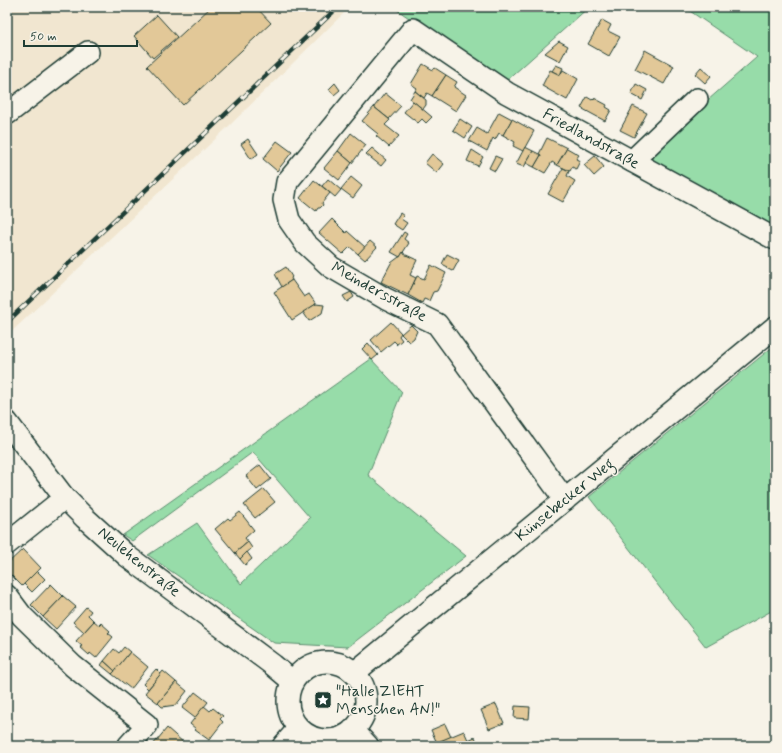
<svg xmlns="http://www.w3.org/2000/svg" width="782" height="753" font-family="Mynerve,sans-serif">
<style>
.built{fill:#f1e6d0}
.green{fill:#97dca9;stroke:#5b8c6e}
.building{fill:#e2c898;stroke:#1f3d34}
.lines{fill:none;stroke-linecap:round;stroke-linejoin:round}
.minor-casing{stroke:#1f3d34;stroke-width:24}
.minor{stroke:#f7f3e8;stroke-width:21}
.rail-casing{stroke:#1f3d34;stroke-width:4.5}
.rail{stroke:#f7f3e8;stroke-width:3;stroke-dasharray:9;stroke-linecap:butt}
.labels{text-anchor:middle;dominant-baseline:central;stroke-width:3;stroke-linejoin:round;paint-order:stroke}
.street-label{font-size:16px;fill:#1f3d34;stroke:#f7f3e8}
.poi-label{font-size:16px;fill:#1f3d34;stroke:#f7f3e8;text-anchor:start}
</style>
<rect width="100%" height="100%" fill="#f7f3e8"/>
<filter id="ink" filterUnits="userSpaceOnUse"><feTurbulence type="fractalNoise" baseFrequency=".025" numOctaves="2"/><feDisplacementMap in="SourceGraphic" scale="8" xChannelSelector="R" yChannelSelector="G"/><feConvolveMatrix kernelMatrix="1 2 1 2 8 2 1 2 1" color-interpolation-filters="sRGB"/></filter>
<g filter="url(#ink)">
<!-- built -->
<polygon class="built" points="7,7 350,7 228,127 7,336"/>
<!-- green -->
<g class="green">
<polygon points="393,7 589,7 504,83"/>
<polygon points="684,7 775,7 775,228 642,158 757,57"/>
<polygon points="775,345 775,609 706,647 589,497"/>
<polygon points="371,359 402,392 368,475 466,556 348,647 274,643 148,555 197,523 241,584 310,518 253,452 132,541 123,535"/>
</g>
<!-- building -->
<g class="building">
<polygon points="211,7 256,7 271,23 183,105 147,66"/>
<polygon points="157,15 177,37 153,58 134,36"/>
<polygon points="602,20 611,25 608,31 620,37 609,56 588,44"/>
<polygon points="559,41 568,46 560,61 545,53"/>
<polygon points="645,50 674,66 664,84 635,69"/>
<polygon points="423,64 433,70 435,68 446,75 432,96 427,93 424,98 415,91 417,88 411,84"/>
<polygon points="556,65 563,68 560,75 552,71"/>
<polygon points="701,67 711,76 705,83 695,74"/>
<polygon points="550,70 560,75 563,70 578,79 567,100 542,86"/>
<polygon points="446,75 457,82 454,87 466,95 456,111 432,96"/>
<polygon points="335,83 340,90 334,95 329,89"/>
<polygon points="636,84 647,90 642,100 631,94"/>
<polygon points="415,91 426,100 426,105 423,109 410,99"/>
<polygon points="385,93 401,106 389,119 374,107"/>
<polygon points="587,97 592,100 594,98 607,105 606,107 611,110 605,121 581,108"/>
<polygon points="413,101 432,117 426,123 422,119 418,123 404,112"/>
<polygon points="633,106 647,113 634,137 620,130"/>
<polygon points="374,107 390,120 385,125 399,136 389,147 376,136 378,134 362,121"/>
<polygon points="499,112 512,119 503,135 499,133 495,140 493,138 487,151 469,141 477,128 487,134"/>
<polygon points="460,119 472,127 465,138 453,130"/>
<polygon points="512,119 534,131 523,151 513,146 515,142 503,135"/>
<polygon points="351,133 366,145 352,163 338,151"/>
<polygon points="547,138 567,148 557,165 552,162 545,173 534,167 541,155 539,154"/>
<polygon points="248,139 258,154 251,159 241,144"/>
<polygon points="277,141 292,152 277,171 263,159"/>
<polygon points="525,147 533,151 524,167 516,164"/>
<polygon points="372,148 386,160 381,166 366,154"/>
<polygon points="567,148 579,155 576,159 580,161 576,169 572,167 570,171 557,165"/>
<polygon points="472,150 483,157 478,166 467,161"/>
<polygon points="338,151 352,163 339,180 324,168"/>
<polygon points="533,151 541,155 534,167 526,163"/>
<polygon points="432,154 444,164 437,173 425,163"/>
<polygon points="495,156 502,159 495,171 489,168"/>
<polygon points="595,156 604,167 594,176 584,165"/>
<polygon points="563,168 569,171 567,176 575,181 563,202 548,194"/>
<polygon points="351,177 362,186 353,198 341,189"/>
<polygon points="328,179 341,190 335,197 322,186"/>
<polygon points="314,180 330,193 322,203 323,205 320,208 318,208 316,211 300,198"/>
<polygon points="400,213 404,216 401,219 407,223 402,230 393,224"/>
<polygon points="332,219 346,233 347,231 365,247 358,254 350,247 343,254 319,233"/>
<polygon points="404,232 407,234 404,239 409,243 400,257 391,252"/>
<polygon points="370,241 377,247 365,260 358,254"/>
<polygon points="403,252 404,253 404,254 417,260 410,275 416,278 408,295 381,282 391,263 399,257 400,257"/>
<polygon points="447,254 459,260 453,271 447,268 448,267 442,264"/>
<polygon points="431,265 446,273 437,291 433,292 429,301 424,299 422,303 408,295 417,276 424,279"/>
<polygon points="286,267 292,277 291,278 292,280 282,287 275,274"/>
<polygon points="292,280 304,297 309,294 316,304 292,320 274,292"/>
<polygon points="351,292 354,297 347,302 343,296"/>
<polygon points="316,304 324,305 322,313 309,321 303,312"/>
<polygon points="391,322 401,333 399,336 402,340 396,345 397,344 394,341 381,352 371,340"/>
<polygon points="411,325 417,331 414,338 409,342 401,334"/>
<polygon points="368,343 378,355 372,360 362,349"/>
<polygon points="260,465 271,479 257,490 246,476"/>
<polygon points="264,489 275,502 255,518 244,505"/>
<polygon points="240,512 254,530 245,538 248,542 235,553 215,529 228,518 230,520"/>
<polygon points="248,542 252,548 240,559 235,553"/>
<polygon points="23,549 41,568 22,586 7,571 7,564"/>
<polygon points="247,552 252,559 245,565 240,559"/>
<polygon points="37,571 45,579 32,592 24,584"/>
<polygon points="51,584 63,596 43,617 31,605"/>
<polygon points="63,596 76,607 56,629 43,617"/>
<polygon points="86,607 91,611 88,615 94,621 84,632 73,622"/>
<polygon points="94,621 99,625 101,623 110,631 108,633 113,637 96,658 90,653 89,655 80,647 82,646 76,641"/>
<polygon points="124,647 130,652 115,671 104,661 114,649 119,653"/>
<polygon points="130,652 148,667 131,689 112,674"/>
<polygon points="104,661 115,671 112,674 101,665"/>
<polygon points="156,669 161,674 148,689 143,684"/>
<polygon points="163,671 176,682 158,703 145,693"/>
<polygon points="176,682 187,691 176,705 162,707 158,703"/>
<polygon points="195,692 208,702 195,718 182,708"/>
<polygon points="496,704 504,723 489,729 481,710"/>
<polygon points="204,706 210,711 213,708 223,716 220,719 223,722 209,740 195,730 196,729 190,724"/>
<polygon points="515,706 530,707 529,719 514,718"/>
<polygon points="445,724 451,737 437,743 431,730"/>
<polygon points="167,728 184,743 182,746 152,746"/>
<polygon points="464,731 468,740 475,737 479,746 442,746 440,741"/>
</g>
<g class="lines">
<defs>
<g id="minor">
<polyline points="7,114 88,52"/>
<polyline points="632,161 697,99"/>
<polyline points="7,422 64,497 85,518 127,556 273,665 292,681"/>
<polyline points="565,500 437,324 386,299 331,267 305,243 289,220 284,200 287,182 413,29 507,93 775,239"/>
<polyline points="7,544 57,504 64,497"/>
<polyline points="7,596 22,616 73,666 147,725 128,746"/>
<circle cx="327" cy="701" r="39"/>
<polyline points="354,673 775,327"/>
<polyline points="353,730 368,746"/>
<polyline points="283,746 298,729"/>
</g>
</defs>
<!-- minor casing -->
<use href="#minor" class="minor-casing"/>
<!-- minor -->
<use href="#minor" class="minor"/>
<defs>
<polyline id="rail" points="7,322 338,7"/>
</defs>
<!-- rail casing -->
<use href="#rail" class="rail-casing"/>
<!-- rail -->
<use href="#rail" class="rail"/>
</g>
</g>
<!-- icons -->
<defs>
<symbol id="sight-square" viewBox="-11 -11 22 22"><rect x="-9" y="-9" width="18" height="18" rx="4" fill="#1f3d34" stroke="#f7f3e8"/><path d="M0-6L1.8-2.2L6-1.7L2.9 1.2L3.7 5.4L0 3.3L-3.7 5.4L-2.9 1.2L-6-1.7L-1.8-2.2Z" fill="#fff"/></symbol>
</defs>
<g fill-rule="evenodd">
<use href="#sight-square" x="313" y="690" width="20" height="20"/>
</g>
<g class="labels">
<!-- street labels -->
<g class="street-label">
<text transform="translate(591 139) rotate(29)">Friedlandstraße</text>
<text transform="translate(379 292) rotate(29)">Meindersstraße</text>
<text transform="translate(565 500) rotate(-39)">Künsebecker Weg</text>
<text transform="translate(139 562) rotate(39)">Neulehenstraße</text>
</g>
<!-- poi labels -->
<g class="poi-label">
<text x="336" y="691">"Halle ZIEHT<tspan x="336" dy="18">Menschen AN!"</tspan></text>
</g>
</g>
<!-- margin -->
<rect width="782" height="753" fill="none" stroke="#f7f3e8" stroke-width="24"/>
<rect x="12" y="12" width="758" height="729" fill="none" stroke="#1f3d34" stroke-width="1.5" filter="url(#ink)"/>
<!-- scale -->
<path d="M24 40v6h113v-6" fill="none" stroke="#1f3d34" stroke-width="2"/>
<text x="30" y="40" font-size="12" fill="#1f3d34" stroke="#f7f3e8" stroke-width="3" paint-order="stroke">50 m</text>
</svg>
